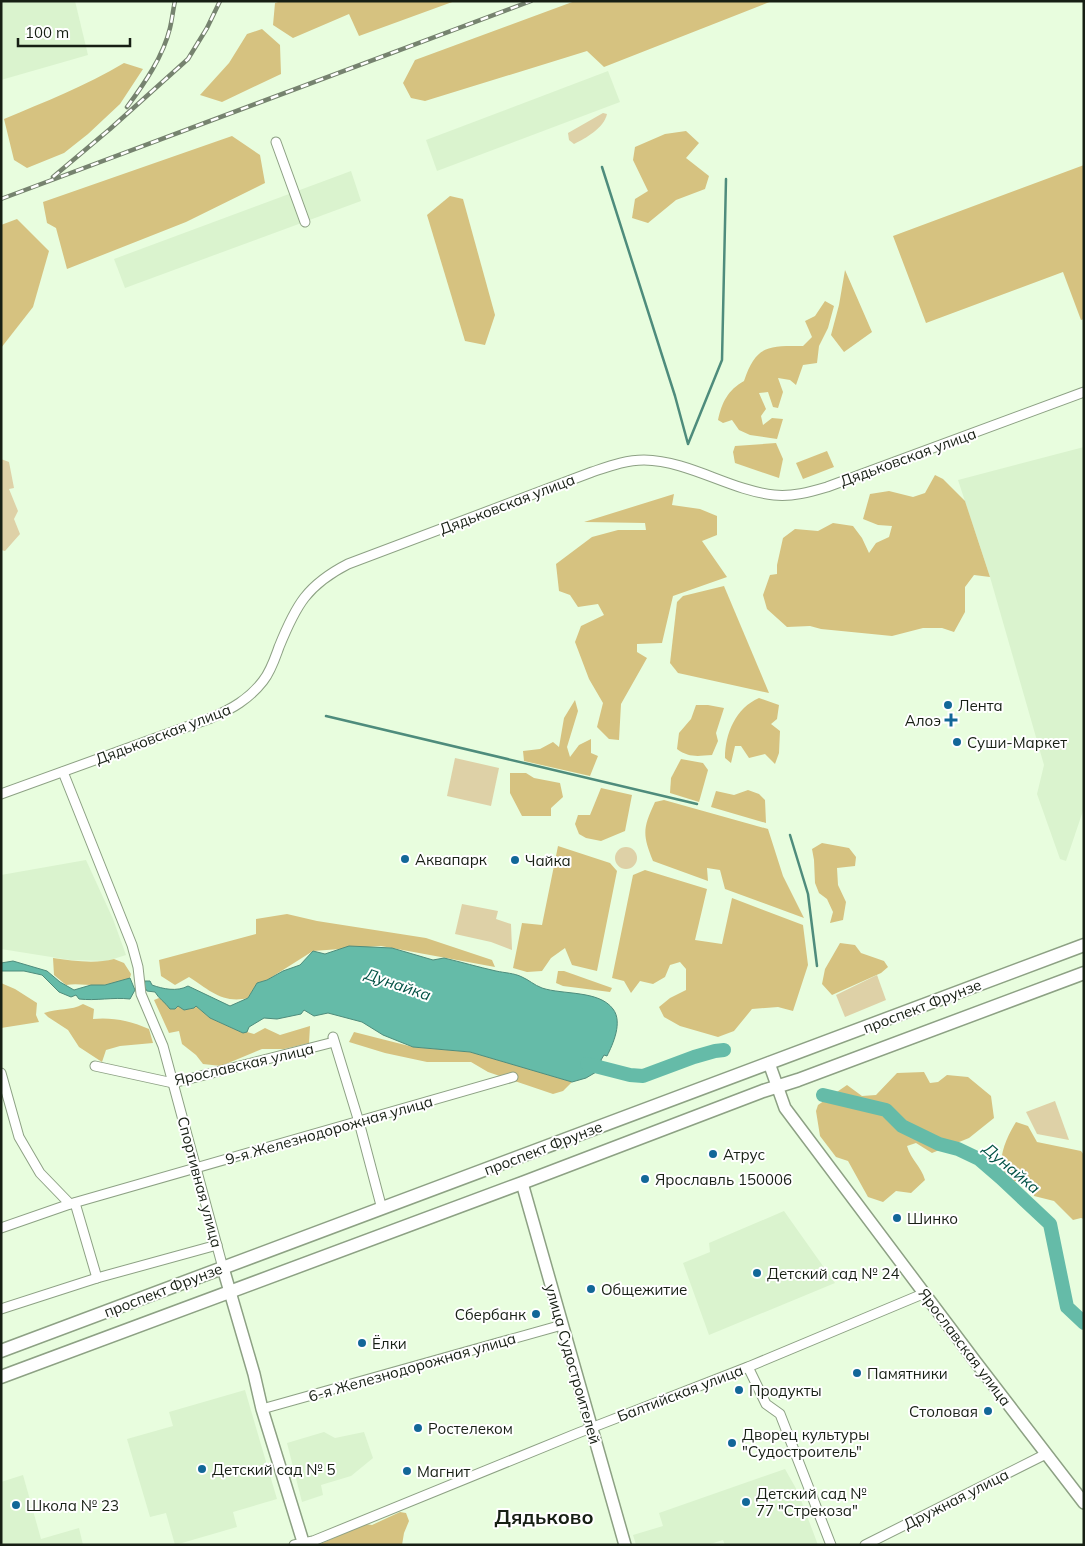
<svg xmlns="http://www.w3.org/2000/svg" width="1085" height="1546" font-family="Mulish,sans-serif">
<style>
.built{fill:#daf3ce}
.green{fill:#ded1a7}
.forest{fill:#d6c280}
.water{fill:#65bba8;stroke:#4e8c7c}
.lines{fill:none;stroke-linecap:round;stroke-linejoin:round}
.stream{stroke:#4e8c7c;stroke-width:2.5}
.river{stroke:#65bba8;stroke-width:14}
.minor-casing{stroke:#8da184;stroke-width:11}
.tertiary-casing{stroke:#8da184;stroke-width:14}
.secondary-casing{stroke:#8da184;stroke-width:15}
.minor{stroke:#fff;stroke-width:9}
.tertiary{stroke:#fff;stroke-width:11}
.secondary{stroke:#fff;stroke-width:12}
.rail-casing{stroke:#76836f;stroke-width:4.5}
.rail{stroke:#fff;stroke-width:2.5;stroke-dasharray:8;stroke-linecap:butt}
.poi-dot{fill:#126798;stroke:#fff;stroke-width:2}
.labels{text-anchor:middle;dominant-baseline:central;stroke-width:4;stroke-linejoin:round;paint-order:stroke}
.street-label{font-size:15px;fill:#171f14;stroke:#fff}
.poi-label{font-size:15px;fill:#171f14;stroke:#fff;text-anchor:start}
.water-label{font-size:16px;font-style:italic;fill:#035245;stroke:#fff}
.district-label{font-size:20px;font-weight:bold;fill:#171f14;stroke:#fff}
</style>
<rect width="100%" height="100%" fill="#e8fdde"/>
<!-- built -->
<g class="built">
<polygon points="1,1 75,1 88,55 1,80"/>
<polygon points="608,71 620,102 437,171 426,140"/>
<polygon points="351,171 361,201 125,288 114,259"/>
<polygon points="1084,447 1084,808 1066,861 1060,859 1037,794 1044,765 990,577 958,480"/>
<polygon points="86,860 113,919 126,955 107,961 70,960 1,949 1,875"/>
<polygon points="784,1211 835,1283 709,1335 683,1263 710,1252 709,1243"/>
<polygon points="245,1390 277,1499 233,1512 237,1527 175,1545 166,1513 150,1517 127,1439 173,1426 169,1412"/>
<polygon points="324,1432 335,1438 364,1432 373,1458 351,1476 321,1485 323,1495 302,1502 287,1443"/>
<polygon points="785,1469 798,1492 818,1545 725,1545 723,1540 707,1545 636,1545 633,1535 663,1526 659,1513"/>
<polygon points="23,1475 41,1539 79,1528 83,1545 1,1545 1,1482"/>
</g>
<!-- green -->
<g class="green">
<path d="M 603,113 L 607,114 C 604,128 586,138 574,144 L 569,140 L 568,133 Z"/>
<polygon points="1,459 9,462 14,488 9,489 18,511 14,519 20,534 5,551 1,550"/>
<polygon points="455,758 499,768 491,806 447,796"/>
<circle cx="626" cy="858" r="11"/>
<polygon points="462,904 498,911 496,919 511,924 512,950 491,942 455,934"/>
<polygon points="877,975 886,1000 845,1017 836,995"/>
<polygon points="1055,1101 1069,1140 1037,1134 1026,1112"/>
</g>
<!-- forest -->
<g class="forest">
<polygon points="281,1 455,1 359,36 349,14 293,38 273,25 275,3"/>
<polygon points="575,1 772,1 604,67 587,51 425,101 411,98 403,83 415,60"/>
<polygon points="262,29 280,45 281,74 222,102 200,95 229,63 247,34"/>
<path d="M 124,63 L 143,69 L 120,104 L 88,134 L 64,153 L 27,168 L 14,160 L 4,119 C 44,102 86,86 124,63 Z"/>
<polygon points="686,131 699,143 686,158 709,176 705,189 676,200 648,223 632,218 635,199 648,191 633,160 635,147 665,134"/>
<polygon points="232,136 260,155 265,183 186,222 67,269 56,228 47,223 43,202"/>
<polygon points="1084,165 1084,319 1081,320 1063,272 926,323 893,236"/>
<polygon points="450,196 463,199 495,315 485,345 465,341 427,215"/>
<polygon points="17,219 49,251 33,307 1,348 1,225"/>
<polygon points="845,270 872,332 844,352 831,335 839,305"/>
<path d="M 825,301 L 834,306 L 828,328 L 819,346 L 817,363 L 803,365 L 796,385 L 790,380 L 778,378 L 783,392 L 778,408 L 773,407 L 768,392 L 759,393 L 766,409 L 761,416 L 763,425 L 772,418 L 783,419 L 777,439 L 750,435 L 739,430 L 732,420 L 723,423 L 718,420 C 722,402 728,390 744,381 C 756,345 768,346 803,346 L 812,337 L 805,321 L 815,316 Z"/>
<polygon points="776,443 783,459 779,478 735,463 733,452 735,446"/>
<polygon points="827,451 834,467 803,479 796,463"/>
<polygon points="935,475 943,479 965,501 990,577 974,575 965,587 965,612 954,632 942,628 923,628 892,636 821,629 810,626 787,627 767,609 763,595 770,575 777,574 777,565 783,538 795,529 818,531 833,523 853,526 862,538 869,553 876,543 889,537 892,526 878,525 863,519 870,494 889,491 913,497 925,493"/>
<polygon points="674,494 672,505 700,509 717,516 717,535 702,541 727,577 673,596 662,643 637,644 637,652 647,658 621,704 619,740 609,739 597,727 603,703 589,679 575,642 581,626 604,615 598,604 578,607 570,595 559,591 556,564 592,537 618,530 646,530 645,523 584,522"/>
<polygon points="724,586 769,693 678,673 670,663 677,602 683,596"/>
<path d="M 759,698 L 779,705 L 777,719 L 771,724 L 780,731 L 779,753 L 775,764 L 765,754 L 749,758 L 741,746 L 735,746 L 731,763 L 725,758 C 725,733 736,708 759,698 Z"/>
<polygon points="575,700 578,711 567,747 570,757 579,745 591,739 591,753 598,756 590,776 524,761 523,751 540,749 553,742 559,747 564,718"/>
<path d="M 696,705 L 708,705 L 724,708 L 716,733 L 718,741 L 712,755 C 698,756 689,758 677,749 L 679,733 L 691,719 Z"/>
<polygon points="681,759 703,763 708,770 699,802 670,793 671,778"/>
<polygon points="510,773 526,773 534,778 560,783 563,797 551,808 551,816 522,816 510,793"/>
<polygon points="601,788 632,795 625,831 601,841 586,838 579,834 575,824 578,815 590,815"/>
<polygon points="748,790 759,794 765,800 766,823 711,807 716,791 734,795"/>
<path d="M 664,800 L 768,829 L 783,876 L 804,918 L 725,889 L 720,870 L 707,868 L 708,881 L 653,861 C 642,834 643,828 655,802 Z"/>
<polygon points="822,843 849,848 856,857 855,866 837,868 838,885 846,902 843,920 830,923 833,912 827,899 819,893 815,883 814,860 812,849"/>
<polygon points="558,846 610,863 617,871 597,971 572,965 565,948 551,958 542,971 527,972 513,968 522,923 542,925"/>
<polygon points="645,870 707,889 695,940 722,944 732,898 803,925 808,965 793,1011 778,1007 752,1009 734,1031 718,1037 680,1026 664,1017 659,1007 670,998 686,990 686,969 680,962 670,965 665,977 653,984 640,981 631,993 624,981 612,978 633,875"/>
<path d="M 287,914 L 317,921 L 426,938 L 492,960 L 495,967 L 381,946 L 313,951 L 267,980 L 257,983 L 248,998 C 223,1004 209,990 189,977 L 175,985 L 161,976 L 159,960 L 256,934 L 256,919 Z"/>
<polygon points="840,943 855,945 861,953 884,961 888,967 881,973 832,995 822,984 825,969"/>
<path d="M 53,958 C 72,961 96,964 114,959 L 124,963 L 131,974 L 130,978 C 121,981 111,985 102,985 C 90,986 78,983 66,985 L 54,975 Z"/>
<polygon points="558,971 564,971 612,988 610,992 563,986 556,983"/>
<polygon points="1,983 15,989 37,1003 36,1015 39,1022 1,1028"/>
<polygon points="159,998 181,1007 184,1010 194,1008 196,1006 210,1018 243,1033 247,1032 254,1034 265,1028 280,1035 310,1026 309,1043 284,1049 262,1049 221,1066 203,1064 196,1055 182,1044 179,1031 169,1033 154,1000"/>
<path d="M 83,1004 L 94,1009 L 93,1019 C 112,1017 131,1021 149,1029 L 153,1043 L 120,1046 L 106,1050 L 102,1062 L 79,1047 L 68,1030 L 48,1017 L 44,1013 C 58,1008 71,1011 83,1004 Z"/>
<polygon points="354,1032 413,1047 470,1052 572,1082 563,1091 553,1094 488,1072 471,1062 427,1062 385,1053 349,1042"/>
<path d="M 924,1072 L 930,1083 L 938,1082 L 947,1075 L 968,1077 L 991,1096 L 994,1118 L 969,1138 L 932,1153 L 916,1143 L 907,1146 C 911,1160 921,1166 925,1180 L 911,1193 L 896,1191 L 883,1202 L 868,1197 L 848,1161 L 836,1157 L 820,1136 L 816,1111 L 818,1105 L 847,1085 L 862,1096 L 876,1095 L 897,1073 Z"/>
<path d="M 1016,1122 L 1028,1126 L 1037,1142 L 1081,1151 L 1084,1155 L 1084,1219 L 1081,1218 L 1073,1220 L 1054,1201 L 1034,1196 L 1031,1183 L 1022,1177 L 1014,1182 C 990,1171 1006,1138 1016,1122 Z"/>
<polygon points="400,1512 406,1513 409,1521 404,1533 402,1545 318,1545 365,1524 372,1525"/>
</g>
<!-- water -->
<g class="water">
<path d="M 349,946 L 392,948 L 433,960 L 444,958 C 461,962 478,967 496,971 C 505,973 514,973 522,977 C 529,980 534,985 542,988 C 563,995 599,990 613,1009 C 623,1022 613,1044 607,1056 L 604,1055 L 601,1060 L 603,1068 L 586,1078 L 572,1082 L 470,1052 L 413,1047 L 383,1035 L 362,1022 L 328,1013 L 314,1016 L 304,1010 L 301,1014 L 277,1019 L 264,1018 L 249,1027 L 247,1032 L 243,1033 L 210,1018 L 196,1006 L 194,1008 L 184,1010 L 178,1006 L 175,1009 L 170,1009 C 165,1002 159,999 155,992 L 147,991 L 144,986 L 145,981 L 150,981 L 152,985 C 163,989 177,992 188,986 L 230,1006 L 248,998 L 257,983 L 267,980 L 283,971 L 300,965 L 313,951 L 325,954 Z"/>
<path d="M 13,961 L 47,971 L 60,982 L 74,990 L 91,985 L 105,985 L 130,978 L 135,990 L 130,999 C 113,997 96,1001 79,999 L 76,995 L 71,997 L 59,992 L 42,975 L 24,971 L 1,971 L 1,963 Z"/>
</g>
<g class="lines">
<!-- stream -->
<g class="stream">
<polyline points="602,167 675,396 688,444 722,360 726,179"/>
<polyline points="326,716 697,804"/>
<polyline points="790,835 808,894 817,966"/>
</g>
<!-- river -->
<g class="river">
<polyline points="587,1064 630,1075 643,1076 694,1057 715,1051 724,1050"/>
<polyline points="823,1095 886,1110 902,1126 939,1144 958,1149 979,1159 1001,1178 1050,1224 1067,1307 1084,1323"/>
</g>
<defs>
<g id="minor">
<polyline points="276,142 305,222"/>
<polyline points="63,772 132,945 138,967 141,994 163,1046 223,1268"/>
<path d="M 1,794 L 211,718 C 232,709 249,699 263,681 C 271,671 275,658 279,647 C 296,605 307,585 348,564 L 592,472 C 610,466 626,460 644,460 C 690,461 729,490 774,495 C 792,497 810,492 827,487 L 1084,392"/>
<polyline points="333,1037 359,1122 382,1209"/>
<polyline points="95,1066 173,1083 334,1042"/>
<polyline points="1,1073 19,1137 40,1173 70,1204"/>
<polyline points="75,1203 97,1278"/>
<polyline points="1,1228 70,1204 513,1077"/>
<polyline points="1,1309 97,1278 217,1245"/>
<polyline points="748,1367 766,1404 780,1414 831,1545"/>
<polyline points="262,1409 562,1325"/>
<polyline points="294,1545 313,1541 578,1433 748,1367 925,1293"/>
<polyline points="865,1545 1046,1454"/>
</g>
<g id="tertiary">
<polyline points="769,1063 785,1108 975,1361 1084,1503"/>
<polyline points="522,1183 625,1545"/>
<polyline points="223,1268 254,1374 262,1409 304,1545"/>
</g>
<g id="secondary">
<polyline points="1,1351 1084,945"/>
<polyline points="1,1377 522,1183 763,1091 798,1080 1084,973"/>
</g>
</defs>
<!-- minor casing -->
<use href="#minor" class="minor-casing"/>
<!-- tertiary casing -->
<use href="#tertiary" class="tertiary-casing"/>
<!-- secondary casing -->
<use href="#secondary" class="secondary-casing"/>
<!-- minor -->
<use href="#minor" class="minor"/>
<!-- tertiary -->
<use href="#tertiary" class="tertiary"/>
<!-- secondary -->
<use href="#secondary" class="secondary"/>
<defs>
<g id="rail">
<path d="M 127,107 C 144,84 163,57 170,28 C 172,20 173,10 175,1"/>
<polyline points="53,177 110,129 188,59 207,28 220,1"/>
<polyline points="1,199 531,1"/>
</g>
</defs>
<!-- rail casing -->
<use href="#rail" class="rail-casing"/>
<!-- rail -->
<use href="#rail" class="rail"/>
</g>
<!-- markers -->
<g class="poi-dot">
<circle cx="948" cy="705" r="5"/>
<path d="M948.5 712.5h5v5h5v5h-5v5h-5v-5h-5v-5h5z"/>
<circle cx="957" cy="742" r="5"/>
<circle cx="405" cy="859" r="5"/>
<circle cx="515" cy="860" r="5"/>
<circle cx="713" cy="1154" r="5"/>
<circle cx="645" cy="1179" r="5"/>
<circle cx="897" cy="1218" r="5"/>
<circle cx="757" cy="1273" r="5"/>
<circle cx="591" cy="1289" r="5"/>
<circle cx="536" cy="1314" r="5"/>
<circle cx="362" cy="1343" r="5"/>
<circle cx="857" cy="1373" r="5"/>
<circle cx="739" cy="1390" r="5"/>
<circle cx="988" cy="1411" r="5"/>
<circle cx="418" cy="1428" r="5"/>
<circle cx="732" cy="1443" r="5"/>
<circle cx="202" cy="1469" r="5"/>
<circle cx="407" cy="1471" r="5"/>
<circle cx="746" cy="1502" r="5"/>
<circle cx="16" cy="1505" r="5"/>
</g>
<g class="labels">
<!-- street labels -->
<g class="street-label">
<text transform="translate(908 457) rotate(-20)">Дядьковская улица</text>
<text transform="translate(507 504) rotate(-21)">Дядьковская улица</text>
<text transform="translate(163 734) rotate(-21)">Дядьковская улица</text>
<text transform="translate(922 1006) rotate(-21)">проспект Фрунзе</text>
<text transform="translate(244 1064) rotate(-13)">Ярославская улица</text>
<text transform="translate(329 1130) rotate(-16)">9-я Железнодорожная улица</text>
<text transform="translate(543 1148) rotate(-21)">проспект Фрунзе</text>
<text transform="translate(200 1182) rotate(75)">Спортивная улица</text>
<text transform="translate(163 1290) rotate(-21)">проспект Фрунзе</text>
<text transform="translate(965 1347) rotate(53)">Ярославская улица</text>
<text transform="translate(573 1364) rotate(74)">улица Судостроителей</text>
<text transform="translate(412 1367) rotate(-16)">6-я Железнодорожная улица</text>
<text transform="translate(680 1393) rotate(-21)">Балтийская улица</text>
<text transform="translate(956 1499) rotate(-27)">Дружная улица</text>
</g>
<!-- poi labels -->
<g class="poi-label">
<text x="958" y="705">Лента</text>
<text x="941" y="720" text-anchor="end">Алоэ</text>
<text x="967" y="742">Суши-Маркет</text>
<text x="415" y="859">Аквапарк</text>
<text x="525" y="860">Чайка</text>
<text x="723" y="1154">Атрус</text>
<text x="655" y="1179">Ярославль 150006</text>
<text x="907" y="1218">Шинко</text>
<text x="767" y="1273">Детский сад № 24</text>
<text x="601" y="1289">Общежитие</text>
<text x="526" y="1314" text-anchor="end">Сбербанк</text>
<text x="372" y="1343">Ёлки</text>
<text x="867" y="1373">Памятники</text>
<text x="749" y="1390">Продукты</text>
<text x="978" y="1411" text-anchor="end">Столовая</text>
<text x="428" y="1428">Ростелеком</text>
<text x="742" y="1434">Дворец культуры<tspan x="742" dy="17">"Судостроитель"</tspan></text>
<text x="212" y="1469">Детский сад № 5</text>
<text x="417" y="1471">Магнит</text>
<text x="756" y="1493">Детский сад №<tspan x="756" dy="17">77 "Стрекоза"</tspan></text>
<text x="26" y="1505">Школа № 23</text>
</g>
<!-- water labels -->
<g class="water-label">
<text transform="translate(398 984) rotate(19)">Дунайка</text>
<text transform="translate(1012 1168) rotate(40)">Дунайка</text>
</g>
<!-- district labels -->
<g class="district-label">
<text x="544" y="1516">Дядьково</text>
</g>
</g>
<!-- border -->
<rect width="1085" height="1546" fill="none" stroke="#171f14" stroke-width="5"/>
<!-- scale -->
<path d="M18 38v8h112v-8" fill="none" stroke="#171f14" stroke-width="2.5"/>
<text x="25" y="38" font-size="15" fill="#171f14" stroke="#ffffff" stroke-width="4" paint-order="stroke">100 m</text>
</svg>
